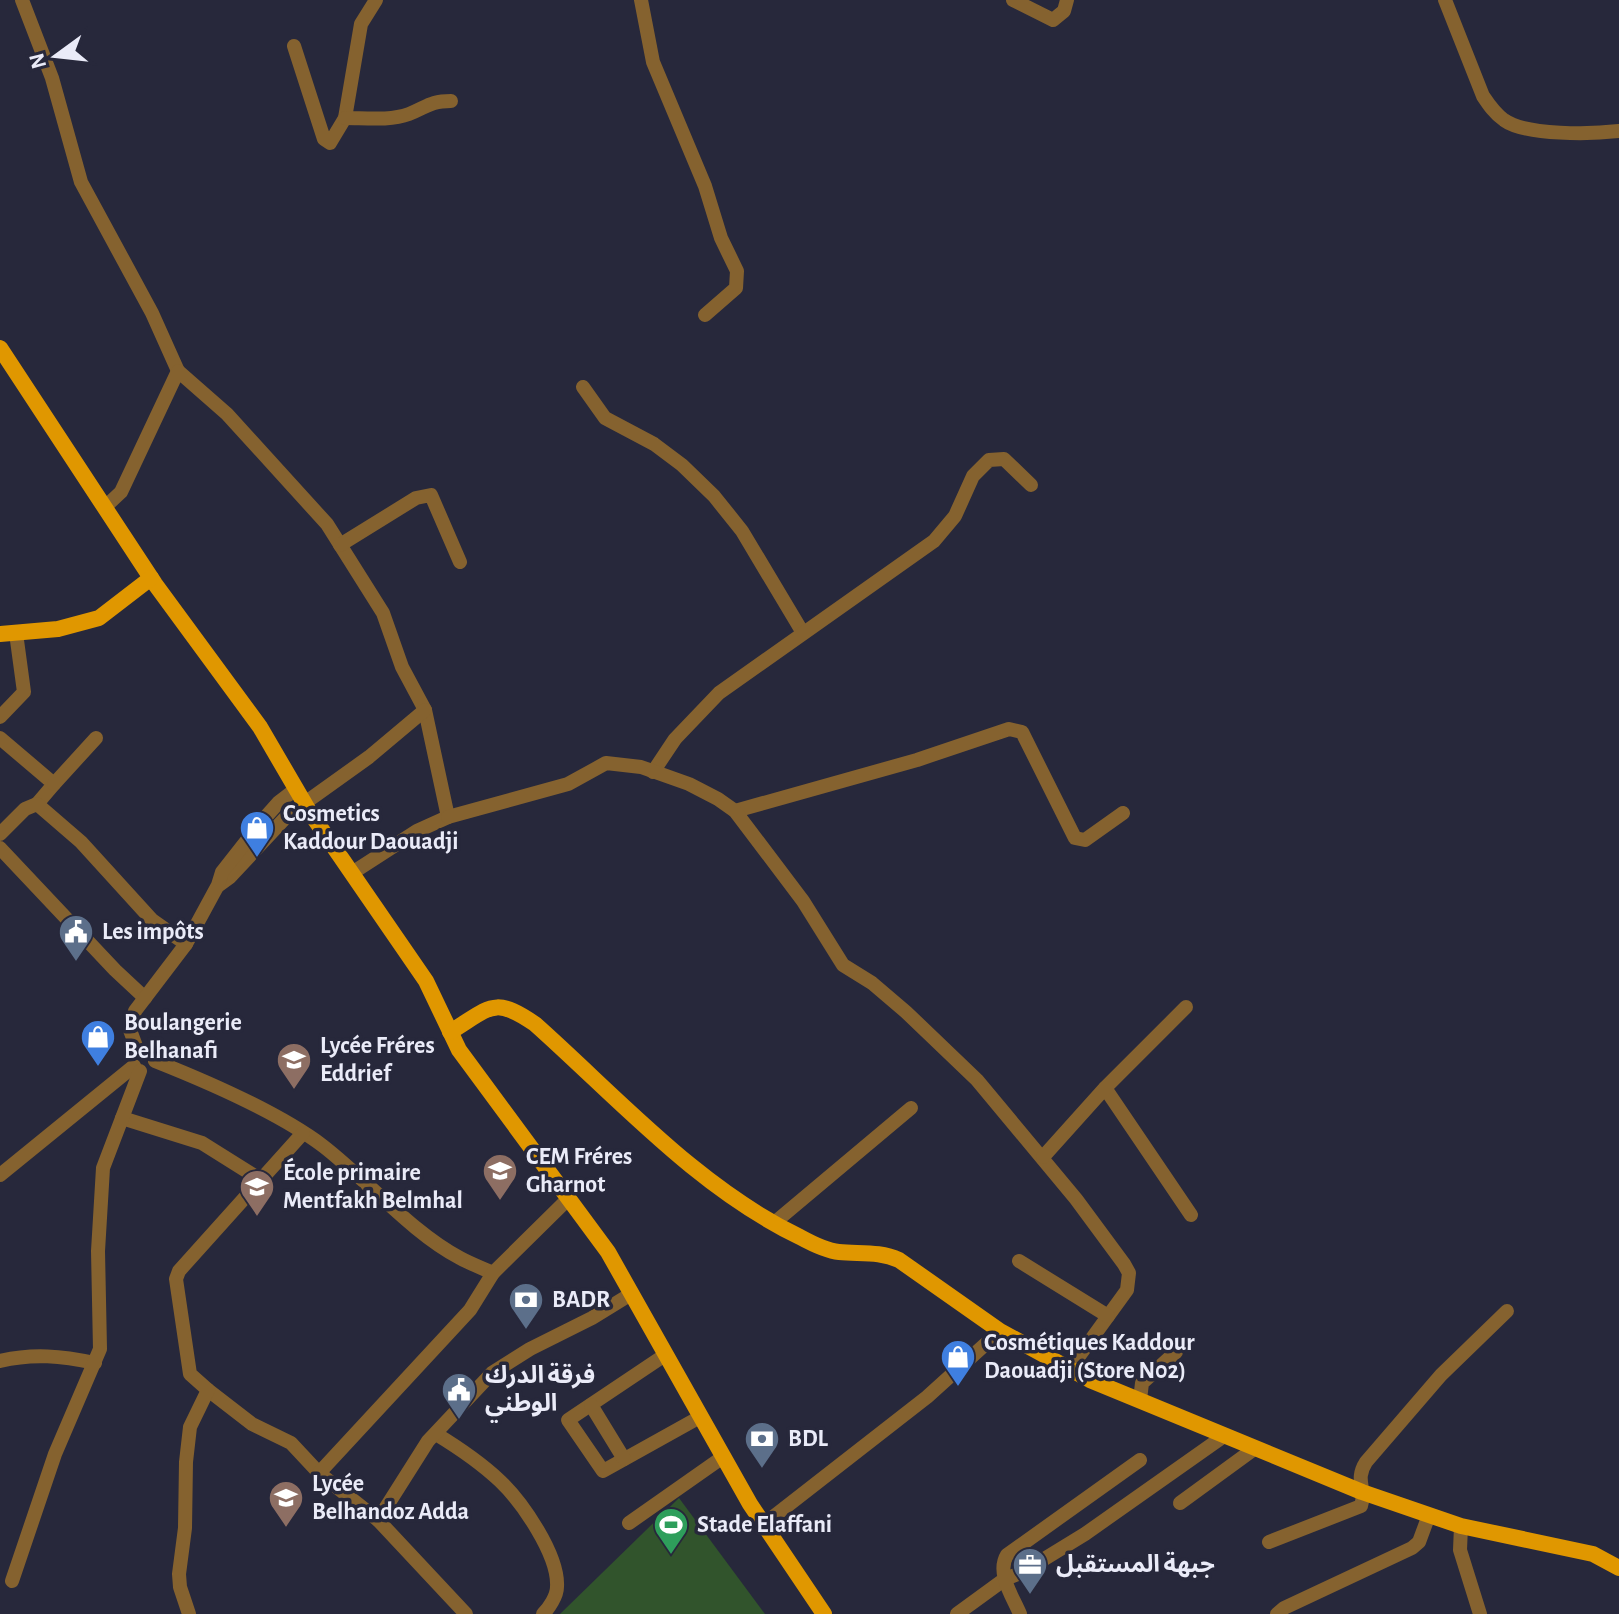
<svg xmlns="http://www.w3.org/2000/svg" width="1619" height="1614" font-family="'Alegreya Sans','Noto Sans Arabic',sans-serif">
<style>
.green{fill:#31542c}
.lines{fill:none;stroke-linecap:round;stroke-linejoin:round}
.minor{stroke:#85622f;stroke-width:14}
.major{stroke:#e09700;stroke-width:16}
.labels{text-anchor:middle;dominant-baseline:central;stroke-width:7;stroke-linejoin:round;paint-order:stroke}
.poi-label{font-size:24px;font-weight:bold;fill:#eaebf8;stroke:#27283b;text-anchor:start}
</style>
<rect width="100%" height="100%" fill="#27283b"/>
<!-- green -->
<polygon class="green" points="679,1498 765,1614 560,1614"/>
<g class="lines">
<!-- minor -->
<g class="minor">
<polyline points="22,0 52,78 81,182 152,313 178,371"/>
<polyline points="641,0 653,62 705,186 721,238 737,271 736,288 705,315"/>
<polyline points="1013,0 1053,20 1064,11 1067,0"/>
<path d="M 1445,0 L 1483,96 C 1489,105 1495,114 1504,120 C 1526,136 1593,134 1619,131"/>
<polyline points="294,46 324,139 330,143 345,118 361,24 376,0"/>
<path d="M 345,118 C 365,118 390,121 409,114 C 427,107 430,101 451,101"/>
<polyline points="583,387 605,418 654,444 682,465 714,496 742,531 803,633"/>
<polyline points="105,507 121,492 178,371 227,414 327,524 383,613 402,667 425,710 448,817 417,831 352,873"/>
<polyline points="340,545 416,498 431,495 460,562"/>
<polyline points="0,717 24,692 16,633"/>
<polyline points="0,738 54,784 37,804"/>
<polyline points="653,772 675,739 719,693 934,541 955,516 973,476 989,460 1004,459 1031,485"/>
<polyline points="54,784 96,738"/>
<polyline points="735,811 917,760 1009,729 1022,732 1075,838 1085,840 1123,813"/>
<polyline points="448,817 568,784 606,763 641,767 689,784 718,799 735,811 803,901 843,965 872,983 906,1012 977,1080 1076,1199 1124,1264 1129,1273 1127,1290 1069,1370"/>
<polyline points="0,834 25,809 37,804 81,842 152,920 186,944"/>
<polyline points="0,848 115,970 145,998"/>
<polyline points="219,885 230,877 288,815 369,757 425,710"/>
<polyline points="137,1049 130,1030 135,1011 186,944 218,885 222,872 263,820 279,802 296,789"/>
<path d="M 155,1061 C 208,1082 278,1112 323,1146 C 367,1180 412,1233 460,1258 C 471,1264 482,1268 493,1273"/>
<polyline points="1105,1088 1191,1215"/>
<polyline points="122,1118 202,1143 261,1180"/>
<polyline points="1043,1157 1105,1088 1186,1007"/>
<polyline points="0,1175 134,1066"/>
<polyline points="774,1223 911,1108"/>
<polyline points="1019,1261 1108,1316"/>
<polyline points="665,1355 568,1420 603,1471 700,1417"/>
<path d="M 0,1361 C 33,1353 62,1356 95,1363"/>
<polyline points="208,1390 252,1424 291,1443 319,1473"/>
<polyline points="1140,1400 1142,1383 1176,1352"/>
<polyline points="591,1405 624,1459"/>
<path d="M 436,1434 C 459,1448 480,1462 500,1481 C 522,1502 559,1555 557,1587 C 557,1596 549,1608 543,1614"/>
<polyline points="1180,1503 1254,1449"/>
<polyline points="378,1520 428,1441 492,1373 530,1349 592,1318 631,1294"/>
<polyline points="629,1523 723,1457"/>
<polyline points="764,1524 927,1397 1000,1331"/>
<polyline points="1461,1526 1460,1550 1480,1614"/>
<path d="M 1269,1542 L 1361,1506 C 1367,1488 1354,1481 1366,1462 L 1441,1375 L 1507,1311"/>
<polyline points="12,1581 55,1454 100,1349 98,1251 103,1168 140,1071"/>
<polyline points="189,1614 180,1587 179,1574 185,1528 186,1462 190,1427 208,1390 190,1374 176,1279 179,1271 303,1133"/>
<polyline points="466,1614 378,1520 319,1473 470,1310 493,1273 568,1199"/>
<polyline points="957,1614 1005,1579 1023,1572 1085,1534 1224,1436"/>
<path d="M 1020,1614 C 1013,1597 996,1573 1007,1555 L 1140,1460"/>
<polyline points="1277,1614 1284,1608 1412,1548 1419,1542 1429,1515"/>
</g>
<!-- major -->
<g class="major">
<polyline points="0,348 155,584 260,727 309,811 426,981 459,1050 608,1252 750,1504 824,1614"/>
<polyline points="0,634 58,629 99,618 151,578"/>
<path d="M 450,1032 C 490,1008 493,995 535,1024 C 618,1098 698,1188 800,1237 C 811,1243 827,1251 839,1252 C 860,1254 880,1251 899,1260 L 1000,1331 L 1090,1380 L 1362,1492 L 1461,1526 L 1593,1554 L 1619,1568"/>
</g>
</g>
<!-- icons -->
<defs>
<symbol id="shop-pin" viewBox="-11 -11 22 30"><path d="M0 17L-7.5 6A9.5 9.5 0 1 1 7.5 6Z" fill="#3f7fe0" stroke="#27283b"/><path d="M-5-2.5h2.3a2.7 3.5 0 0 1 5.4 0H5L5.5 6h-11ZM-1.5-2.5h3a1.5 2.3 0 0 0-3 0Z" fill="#fff"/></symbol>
<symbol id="civic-pin" viewBox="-11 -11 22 30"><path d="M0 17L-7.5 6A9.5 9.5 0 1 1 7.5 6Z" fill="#5c6f8a" stroke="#27283b"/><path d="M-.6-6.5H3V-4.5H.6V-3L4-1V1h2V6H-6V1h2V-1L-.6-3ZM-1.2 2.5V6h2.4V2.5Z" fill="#fff"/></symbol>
<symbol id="school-pin" viewBox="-11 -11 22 30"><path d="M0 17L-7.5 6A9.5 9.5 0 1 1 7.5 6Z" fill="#8d6e63" stroke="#27283b"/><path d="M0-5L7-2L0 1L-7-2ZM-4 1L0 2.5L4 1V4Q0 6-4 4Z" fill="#fff"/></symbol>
<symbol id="bank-pin" viewBox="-11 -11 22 30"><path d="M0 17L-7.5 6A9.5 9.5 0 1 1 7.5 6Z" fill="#5c6f8a" stroke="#27283b"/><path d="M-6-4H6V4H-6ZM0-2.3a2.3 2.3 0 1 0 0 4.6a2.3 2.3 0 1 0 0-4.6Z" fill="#fff"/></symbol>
<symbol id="stadium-pin" viewBox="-11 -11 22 30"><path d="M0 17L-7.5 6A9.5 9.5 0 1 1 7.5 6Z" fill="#2e9e5b" stroke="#27283b"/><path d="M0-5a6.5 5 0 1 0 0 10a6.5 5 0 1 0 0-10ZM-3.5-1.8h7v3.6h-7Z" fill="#fff"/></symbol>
<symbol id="office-pin" viewBox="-11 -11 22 30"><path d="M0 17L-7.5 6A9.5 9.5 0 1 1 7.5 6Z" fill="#5c6f8a" stroke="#27283b"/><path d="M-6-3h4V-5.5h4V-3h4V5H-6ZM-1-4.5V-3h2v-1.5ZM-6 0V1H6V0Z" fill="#fff"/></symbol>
</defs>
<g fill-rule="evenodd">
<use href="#shop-pin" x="237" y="808" width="40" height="54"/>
<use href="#civic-pin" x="56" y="912" width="40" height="54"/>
<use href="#shop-pin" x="78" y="1017" width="40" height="54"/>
<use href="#school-pin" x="274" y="1040" width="40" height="54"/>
<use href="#school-pin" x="480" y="1151" width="40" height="54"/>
<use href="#school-pin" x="237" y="1167" width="40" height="54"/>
<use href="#bank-pin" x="506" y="1280" width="40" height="54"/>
<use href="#shop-pin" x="938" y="1337" width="40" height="54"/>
<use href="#civic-pin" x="439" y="1370" width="40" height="54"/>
<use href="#bank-pin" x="742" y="1419" width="40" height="54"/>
<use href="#school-pin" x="266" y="1478" width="40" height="54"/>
<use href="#stadium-pin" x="651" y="1505" width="40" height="54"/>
<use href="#office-pin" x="1010" y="1545" width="40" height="54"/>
</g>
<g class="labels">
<!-- poi labels -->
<g class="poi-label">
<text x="283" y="814">Cosmetics<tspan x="283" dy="28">Kaddour Daouadji</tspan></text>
<text x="102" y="932">Les impôts</text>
<text x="124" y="1023">Boulangerie<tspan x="124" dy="28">Belhanafi</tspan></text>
<text x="320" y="1046">Lycée Fréres<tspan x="320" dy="28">Eddrief</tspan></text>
<text x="526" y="1157">CEM Fréres<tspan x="526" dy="28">Gharnot</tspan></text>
<text x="283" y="1173">École primaire<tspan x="283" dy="28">Mentfakh Belmhal</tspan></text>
<text x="552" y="1300">BADR</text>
<text x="984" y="1343">Cosmétiques Kaddour<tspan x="984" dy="28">Daouadji (Store N02)</tspan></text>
<text x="485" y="1376">فرقة الدرك<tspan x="485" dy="28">الوطني</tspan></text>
<text x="788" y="1439">BDL</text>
<text x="312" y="1484">Lycée<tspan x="312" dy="28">Belhandoz Adda</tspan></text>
<text x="697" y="1525">Stade Elaffani</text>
<text x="1056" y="1565">جبهة المستقبل</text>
</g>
</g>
<!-- north arrow -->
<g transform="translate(56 56) rotate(255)" stroke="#27283b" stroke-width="6" paint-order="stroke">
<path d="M0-6L14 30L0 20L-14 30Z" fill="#eaebf8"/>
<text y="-12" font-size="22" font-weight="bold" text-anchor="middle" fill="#eaebf8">N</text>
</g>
</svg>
